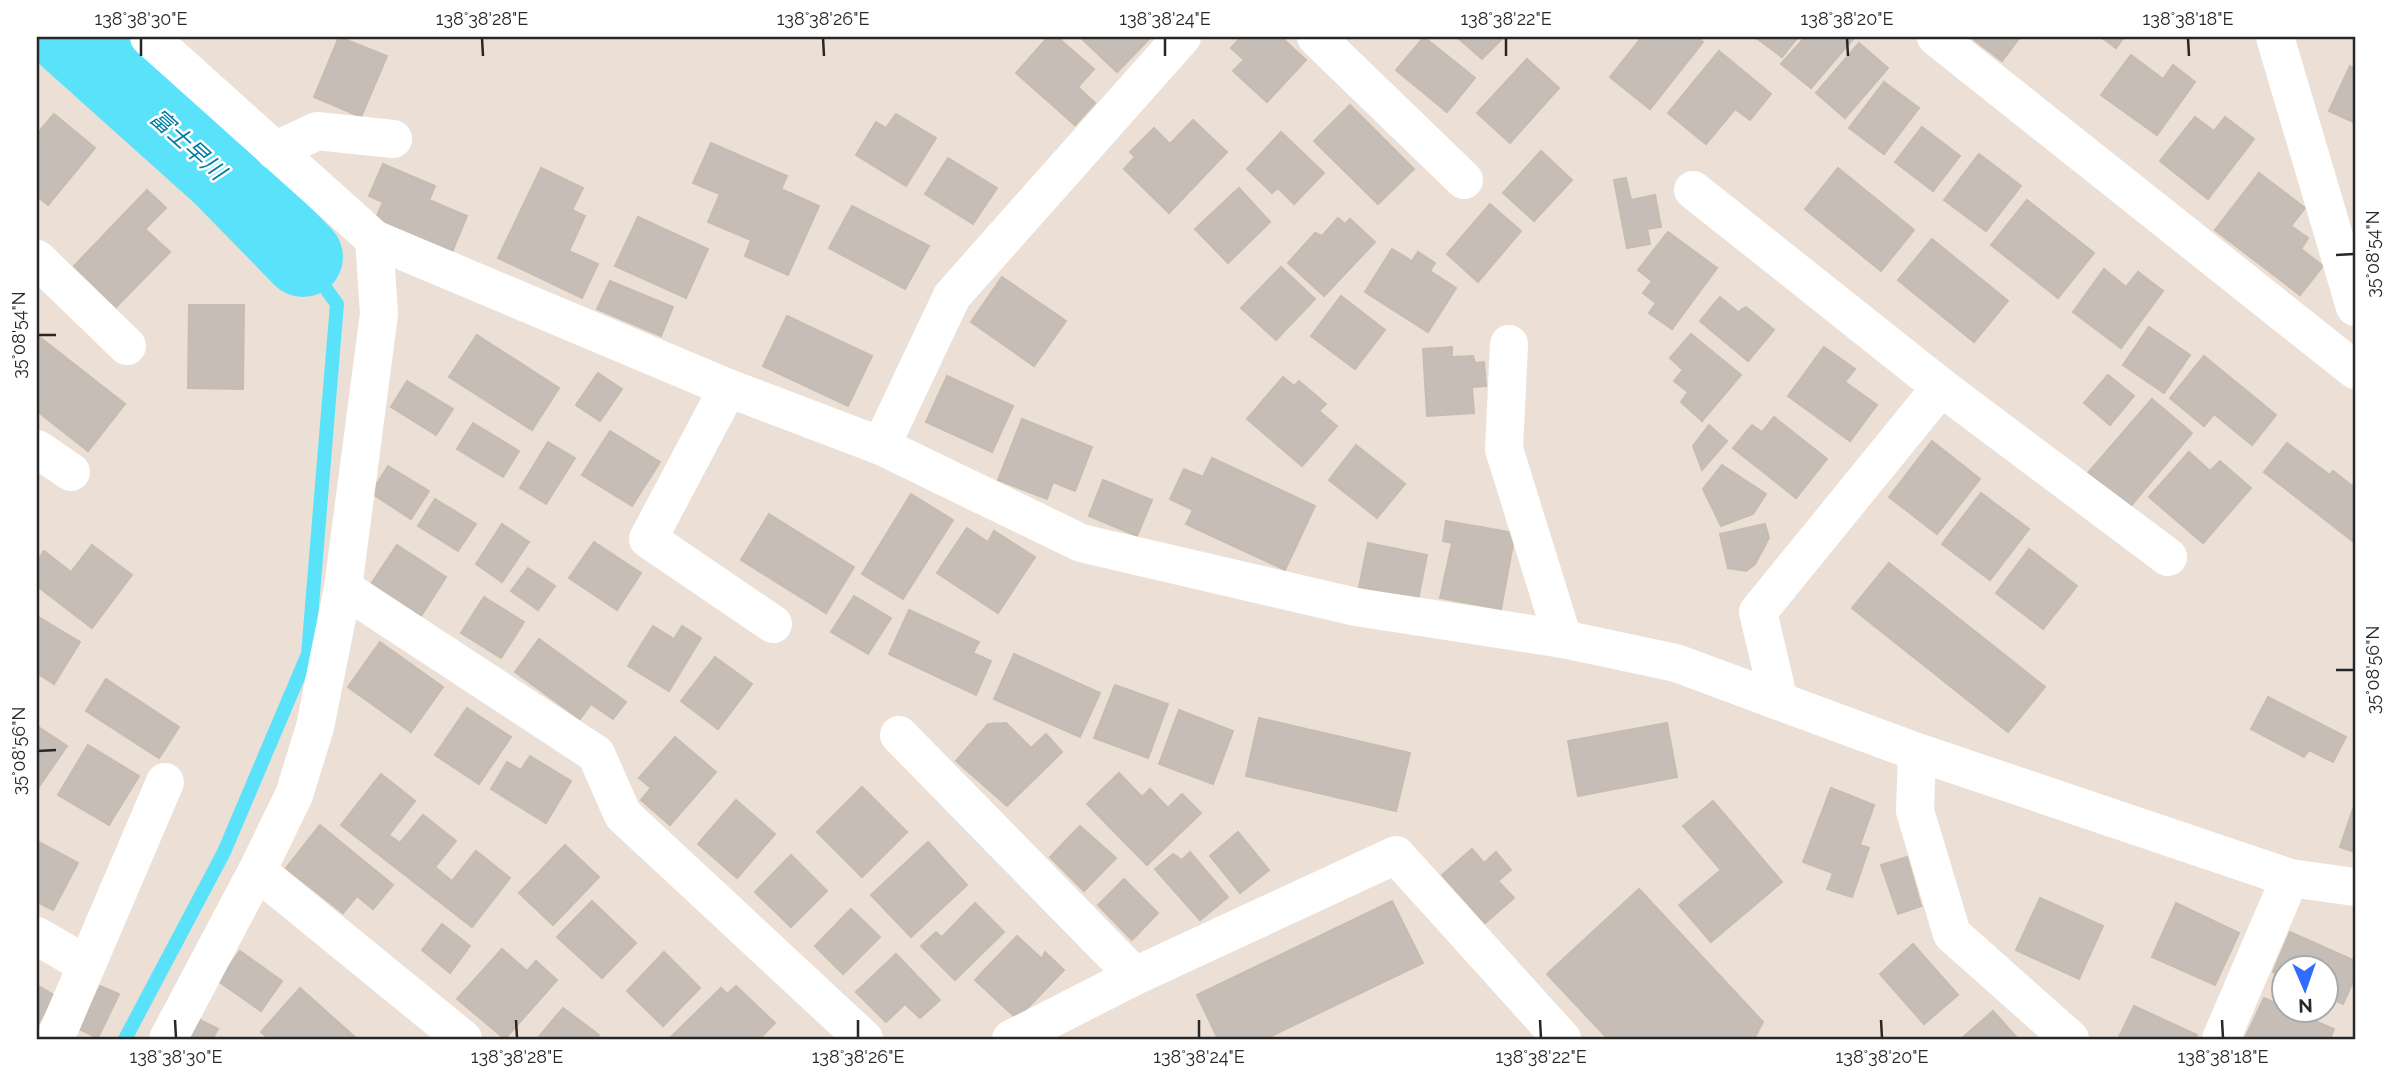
<svg xmlns="http://www.w3.org/2000/svg" width="2392" height="1076" font-family="Raleway,'Noto Sans JP',sans-serif">
<style>
.lines{fill:none;stroke-linecap:round;stroke-linejoin:round}
.stream{stroke:#5be2fb;stroke-width:14}
.river{stroke:#5be2fb;stroke-width:80}
.building{fill:#c6bdb6;stroke:#c7bcb0;stroke-width:2}
.minor{stroke:#fff;stroke-width:38}
.ticks{fill:none;stroke:#272727;stroke-width:2.5}
.labels{text-anchor:middle;dominant-baseline:central;stroke-width:5;stroke-linejoin:round;paint-order:stroke}
.water-label{font-size:23px;font-style:italic;fill:#007ba2;stroke:#fff}
.neatline{fill:none;stroke:#272727;stroke-width:2.5}
.ticks-label{font-size:18px;text-anchor:middle;fill:#272727}
</style>
<rect width="100%" height="100%" fill="#ece0d6"/>
<g class="lines">
<!-- stream -->
<polyline class="stream" points="125,1039 224,852 308,654 337,304 303,257"/>
<!-- river -->
<polyline class="river" points="69,37 223,175 303,257"/>
</g>
<!-- building -->
<g class="building">
<polygon points="339,37 387,56 361,117 314,97"/>
<polygon points="1048,37 1057,37 1094,69 1078,87 1095,103 1075,125 1016,73"/>
<polygon points="1080,37 1151,37 1117,72"/>
<polygon points="1241,37 1281,37 1306,60 1267,102 1233,71 1244,60 1231,48"/>
<polygon points="1424,37 1475,78 1447,112 1396,70"/>
<polygon points="1457,37 1504,37 1482,59"/>
<polygon points="1642,37 1696,37 1703,42 1650,109 1610,77"/>
<polygon points="1755,37 1798,37 1782,57"/>
<polygon points="1805,37 1854,38 1811,88 1781,64"/>
<polygon points="1975,37 2020,37 2002,61 1973,39"/>
<polygon points="2101,37 2124,37 2116,48"/>
<polygon points="1859,43 1888,68 1845,118 1816,93"/>
<polygon points="1719,51 1771,94 1750,120 1735,109 1706,144 1668,113"/>
<polygon points="2131,55 2163,79 2173,65 2195,82 2157,135 2101,95"/>
<polygon points="1527,59 1559,88 1510,143 1477,113"/>
<polygon points="2350,66 2355,69 2355,123 2329,111"/>
<polygon points="1884,82 1919,108 1884,154 1849,128"/>
<polygon points="1350,105 1414,169 1378,204 1314,141"/>
<polygon points="54,114 95,148 48,205 37,196 37,134"/>
<polygon points="896,114 936,138 906,186 856,155 876,122 886,128"/>
<polygon points="2195,117 2214,131 2225,117 2254,139 2208,199 2160,161"/>
<polygon points="1193,120 1227,152 1169,213 1124,169 1135,157 1130,152 1154,128 1170,144"/>
<polygon points="1922,127 1960,156 1933,191 1895,162"/>
<polygon points="1281,132 1324,173 1294,204 1278,188 1272,193 1247,169"/>
<polygon points="711,143 787,176 781,189 819,206 788,275 745,256 751,240 708,222 720,194 693,183"/>
<polygon points="1541,151 1572,180 1534,221 1503,193"/>
<polygon points="1979,154 2021,186 1986,231 1944,200"/>
<polygon points="948,158 997,188 973,224 925,194"/>
<polygon points="383,164 435,186 429,200 467,216 452,252 375,220 383,202 369,196"/>
<polygon points="541,168 583,188 572,210 585,216 569,251 598,264 582,298 498,258"/>
<polygon points="1838,168 1914,230 1881,271 1805,209"/>
<polygon points="2259,173 2305,208 2291,226 2308,238 2301,249 2323,266 2300,295 2215,230"/>
<polygon points="1626,178 1631,200 1655,195 1661,227 1647,229 1650,244 1627,248 1614,180"/>
<polygon points="1239,188 1270,222 1228,263 1195,229"/>
<polygon points="147,190 166,208 145,229 170,252 116,307 74,266"/>
<polygon points="2027,200 2094,253 2058,298 1991,245"/>
<polygon points="1490,204 1521,231 1478,282 1447,254"/>
<polygon points="852,206 929,246 905,289 829,248"/>
<polygon points="638,217 708,249 686,298 615,266"/>
<polygon points="1338,218 1345,224 1350,219 1375,242 1324,296 1288,263 1315,233 1322,236"/>
<polygon points="1668,232 1717,268 1672,329 1649,313 1656,303 1643,293 1652,281 1638,270"/>
<polygon points="1932,239 2008,301 1974,342 1898,280"/>
<polygon points="1392,249 1412,261 1418,252 1435,263 1430,271 1456,288 1428,332 1365,292"/>
<polygon points="1281,267 1315,299 1276,340 1241,308"/>
<polygon points="2104,269 2126,287 2138,272 2163,291 2121,348 2073,312"/>
<polygon points="1002,277 1066,321 1034,366 971,322"/>
<polygon points="610,281 673,307 661,336 597,309"/>
<polygon points="1341,296 1385,330 1355,369 1311,336"/>
<polygon points="1720,297 1738,312 1746,307 1774,330 1748,361 1700,321"/>
<polygon points="189,305 244,305 243,389 188,388"/>
<polygon points="787,316 872,356 848,406 763,366"/>
<polygon points="2149,327 2190,355 2164,393 2123,365"/>
<polygon points="1691,334 1741,375 1702,421 1681,402 1688,392 1674,381 1683,370 1670,358"/>
<polygon points="37,335 125,404 88,451 37,411"/>
<polygon points="477,335 559,388 532,430 449,377"/>
<polygon points="1452,347 1452,357 1473,356 1475,363 1484,362 1486,386 1472,387 1474,413 1427,416 1423,349"/>
<polygon points="1824,347 1855,369 1845,382 1877,405 1850,441 1788,396"/>
<polygon points="2204,356 2276,415 2252,445 2214,414 2204,426 2170,398"/>
<polygon points="598,373 622,389 600,421 576,405"/>
<polygon points="2108,375 2134,396 2110,425 2084,403"/>
<polygon points="947,376 1013,406 992,452 926,422"/>
<polygon points="1283,377 1294,386 1299,381 1326,404 1319,411 1337,426 1302,466 1247,419"/>
<polygon points="407,381 453,409 436,435 391,407"/>
<polygon points="2152,399 2192,433 2129,508 2088,473"/>
<polygon points="1774,417 1827,459 1796,498 1733,448 1752,425 1762,432"/>
<polygon points="1022,419 1092,447 1075,491 1053,482 1047,499 998,480"/>
<polygon points="473,423 519,451 503,477 457,449"/>
<polygon points="1709,425 1727,441 1702,470 1693,446"/>
<polygon points="610,431 660,462 632,506 582,475"/>
<polygon points="1932,441 1980,479 1937,534 1889,497"/>
<polygon points="548,442 575,458 546,504 520,488"/>
<polygon points="2287,443 2330,475 2333,471 2355,488 2355,543 2264,472"/>
<polygon points="1356,445 1405,484 1377,518 1329,480"/>
<polygon points="2189,452 2210,471 2220,461 2251,488 2203,543 2149,497"/>
<polygon points="1212,458 1315,506 1285,570 1186,524 1193,510 1170,499 1184,469 1203,477"/>
<polygon points="1722,465 1766,494 1753,514 1721,526 1703,489"/>
<polygon points="388,466 429,491 411,519 371,493"/>
<polygon points="1103,480 1152,500 1137,536 1089,516"/>
<polygon points="1981,493 2029,529 1990,580 1942,544"/>
<polygon points="911,494 953,520 903,599 862,574"/>
<polygon points="435,499 476,524 458,551 418,526"/>
<polygon points="769,514 854,567 826,613 741,560"/>
<polygon points="1446,521 1515,533 1501,609 1440,598 1452,543 1443,541"/>
<polygon points="502,524 529,542 502,582 476,564"/>
<polygon points="1765,524 1769,538 1755,564 1746,571 1728,568 1720,534"/>
<polygon points="967,528 988,542 994,531 1035,557 998,613 937,573"/>
<polygon points="594,542 641,573 617,610 569,578"/>
<polygon points="1368,543 1427,555 1418,600 1359,587"/>
<polygon points="92,545 132,575 92,628 37,586 37,561 44,551 71,572"/>
<polygon points="397,545 446,577 421,616 371,584"/>
<polygon points="2029,549 2077,586 2043,629 1996,593"/>
<polygon points="1889,563 2045,687 2008,732 1852,608"/>
<polygon points="528,568 555,586 538,610 511,591"/>
<polygon points="854,596 891,618 868,654 831,632"/>
<polygon points="484,597 524,622 501,658 461,633"/>
<polygon points="909,610 979,642 973,653 991,661 976,695 889,654"/>
<polygon points="37,616 80,642 54,684 37,673"/>
<polygon points="653,626 674,639 682,626 701,638 669,691 628,666"/>
<polygon points="539,639 626,702 613,719 591,704 580,719 515,672"/>
<polygon points="380,642 443,687 411,732 348,687"/>
<polygon points="1014,654 1100,693 1080,737 994,699"/>
<polygon points="715,657 752,684 718,729 681,701"/>
<polygon points="106,679 179,727 159,758 86,711"/>
<polygon points="1115,685 1168,704 1148,758 1094,738"/>
<polygon points="2268,697 2346,737 2333,762 2309,750 2304,757 2251,729"/>
<polygon points="467,708 511,737 479,784 435,755"/>
<polygon points="1179,710 1233,731 1213,784 1159,764"/>
<polygon points="1259,718 1410,753 1396,811 1246,776"/>
<polygon points="1006,723 1031,748 1046,734 1062,752 1007,806 956,761 988,724"/>
<polygon points="1667,723 1677,777 1578,796 1568,741"/>
<polygon points="37,726 67,746 38,788 37,787"/>
<polygon points="675,737 716,772 670,825 641,800 651,788 639,778"/>
<polygon points="88,745 139,776 109,825 58,795"/>
<polygon points="530,756 571,781 546,823 491,789 507,762 521,770"/>
<polygon points="1119,773 1142,797 1150,789 1168,808 1182,794 1201,813 1147,865 1087,804"/>
<polygon points="381,774 415,801 389,835 400,843 423,815 456,841 435,867 452,881 476,851 510,878 472,927 341,825"/>
<polygon points="862,787 907,832 862,877 817,832"/>
<polygon points="1831,788 1874,805 1860,845 1869,848 1852,897 1827,889 1833,873 1803,862"/>
<polygon points="736,800 775,834 737,878 698,844"/>
<polygon points="1713,801 1782,882 1711,942 1679,905 1721,870 1683,826"/>
<polygon points="2355,803 2355,852 2340,847"/>
<polygon points="320,825 393,885 373,909 357,896 343,913 286,868"/>
<polygon points="1080,826 1116,858 1084,891 1050,857"/>
<polygon points="1238,832 1269,870 1240,893 1210,856"/>
<polygon points="37,841 78,863 53,910 37,902"/>
<polygon points="928,842 967,885 911,937 871,895"/>
<polygon points="565,845 599,877 553,925 519,893"/>
<polygon points="1472,849 1484,863 1496,852 1511,870 1498,881 1514,898 1485,923 1442,875"/>
<polygon points="1190,852 1228,897 1200,920 1155,869 1173,854 1182,860"/>
<polygon points="791,855 827,891 791,927 755,892"/>
<polygon points="1907,857 1921,906 1898,914 1881,865"/>
<polygon points="1124,879 1158,913 1132,940 1098,905"/>
<polygon points="1639,889 1763,1022 1754,1039 1608,1039 1547,974"/>
<polygon points="2040,898 2103,926 2079,979 2016,950"/>
<polygon points="592,901 636,943 602,978 557,937"/>
<polygon points="1392,901 1423,963 1265,1039 1218,1039 1197,995"/>
<polygon points="975,903 1004,932 955,980 921,946 936,932 942,937"/>
<polygon points="2176,903 2239,933 2215,985 2152,957"/>
<polygon points="851,909 880,937 843,974 815,946"/>
<polygon points="442,924 470,946 450,973 422,950"/>
<polygon points="2290,932 2355,961 2355,977 2343,1004 2326,996 2326,968 2284,968 2284,977 2273,972"/>
<polygon points="1017,936 1042,959 1045,952 1064,970 1017,1019 975,980"/>
<polygon points="1913,944 1958,995 1924,1024 1880,974"/>
<polygon points="502,949 527,971 536,961 557,980 505,1039 457,999"/>
<polygon points="240,951 282,981 261,1011 218,981"/>
<polygon points="664,952 700,988 663,1026 627,991"/>
<polygon points="896,954 940,1000 920,1018 905,1004 886,1022 856,992"/>
<polygon points="37,985 54,995 37,1026"/>
<polygon points="100,986 119,994 98,1038 79,1029"/>
<polygon points="736,986 775,1023 759,1039 673,1039 671,1037 721,988 727,994"/>
<polygon points="300,988 357,1039 269,1039 261,1032"/>
<polygon points="2264,998 2284,1007 2284,1010 2289,1010 2334,1029 2330,1039 2245,1038"/>
<polygon points="2134,1006 2197,1035 2195,1039 2118,1039"/>
<polygon points="563,1008 599,1035 596,1039 537,1039"/>
<polygon points="1993,1011 2018,1039 1961,1039"/>
<polygon points="198,1019 218,1029 213,1038 216,1039 188,1039"/>
</g>
<g class="lines">
<!-- minor -->
<g class="minor">
<polyline points="149,37 374,239 728,388 881,446 1081,543 1356,607 1563,639 1676,663 1917,752 2290,878 2355,887"/>
<polyline points="1316,37 1464,180"/>
<polyline points="1936,37 2355,370"/>
<polyline points="2275,37 2355,307"/>
<polyline points="275,151 317,131 393,139"/>
<polyline points="1693,190 1941,387 2168,557"/>
<polyline points="37,259 127,346"/>
<polyline points="1509,344 1504,449 1563,639"/>
<polyline points="728,388 648,539 773,624"/>
<polyline points="881,446 952,296 1182,37"/>
<polyline points="37,449 71,472"/>
<polyline points="343,588 596,754 623,815 864,1039"/>
<polyline points="1779,701 1758,612 1941,387"/>
<polyline points="899,735 1135,976"/>
<polyline points="1917,752 1915,811 1952,934 2070,1039"/>
<polyline points="257,871 463,1039"/>
<polyline points="37,936 85,964"/>
<polyline points="55,1039 165,782"/>
<polyline points="168,1039 257,871 294,795 315,727 343,588 379,314 374,239"/>
<polyline points="1011,1039 1135,976 1396,855 1562,1039"/>
<polyline points="2221,1039 2290,878"/>
</g>
</g>
<!-- ticks -->
<path class="ticks" d="M 141,38 L 141,56M 482,38 L 483,56M 823,38 L 824,56M 1165,38 L 1165,56M 1506,38 L 1506,56M 1847,38 L 1848,56M 2188,38 L 2189,56M 2336,255 L 2354,254M 38,335 L 56,335M 2336,670 L 2354,670M 38,751 L 56,750M 175,1020 L 176,1038M 516,1020 L 517,1038M 858,1020 L 858,1038M 1199,1020 L 1199,1038M 1540,1020 L 1541,1038M 1881,1020 L 1882,1038M 2222,1020 L 2223,1038"/>
<g class="labels">
<!-- water labels -->
<g class="water-label">
<text transform="translate(188 144) rotate(42)">富士早川</text>
</g>
</g>
<!-- border -->
<rect width="2392" height="1076" fill="none" stroke="#ffffff" stroke-width="77"/>
<!-- north arrow -->
<g transform="translate(2305 989) rotate(178)"><circle r="33" fill="#ffffff" stroke="#a9a9a9" stroke-width="2"/>
<path d="M0-5L12 26L0 18L-12 26Z" fill="#306cff"/>
<text y="-10" font-size="19" font-weight="bold" text-anchor="middle" fill="#272727">N</text>
</g>
<rect x="38" y="38" width="2316" height="1000" class="neatline"/>
<g class="ticks-label">
<text x="141" y="25">138°38'30"E</text>
<text x="482" y="25">138°38'28"E</text>
<text x="823" y="25">138°38'26"E</text>
<text x="1165" y="25">138°38'24"E</text>
<text x="1506" y="25">138°38'22"E</text>
<text x="1847" y="25">138°38'20"E</text>
<text x="2188" y="25">138°38'18"E</text>
<text transform="translate(2373 254) rotate(-90)" y="6">35°08'54"N</text>
<text transform="translate(19 335) rotate(-90)" y="6">35°08'54"N</text>
<text transform="translate(2373 670) rotate(-90)" y="6">35°08'56"N</text>
<text transform="translate(19 751) rotate(-90)" y="6">35°08'56"N</text>
<text x="176" y="1063">138°38'30"E</text>
<text x="517" y="1063">138°38'28"E</text>
<text x="858" y="1063">138°38'26"E</text>
<text x="1199" y="1063">138°38'24"E</text>
<text x="1541" y="1063">138°38'22"E</text>
<text x="1882" y="1063">138°38'20"E</text>
<text x="2223" y="1063">138°38'18"E</text>
</g>
</svg>
